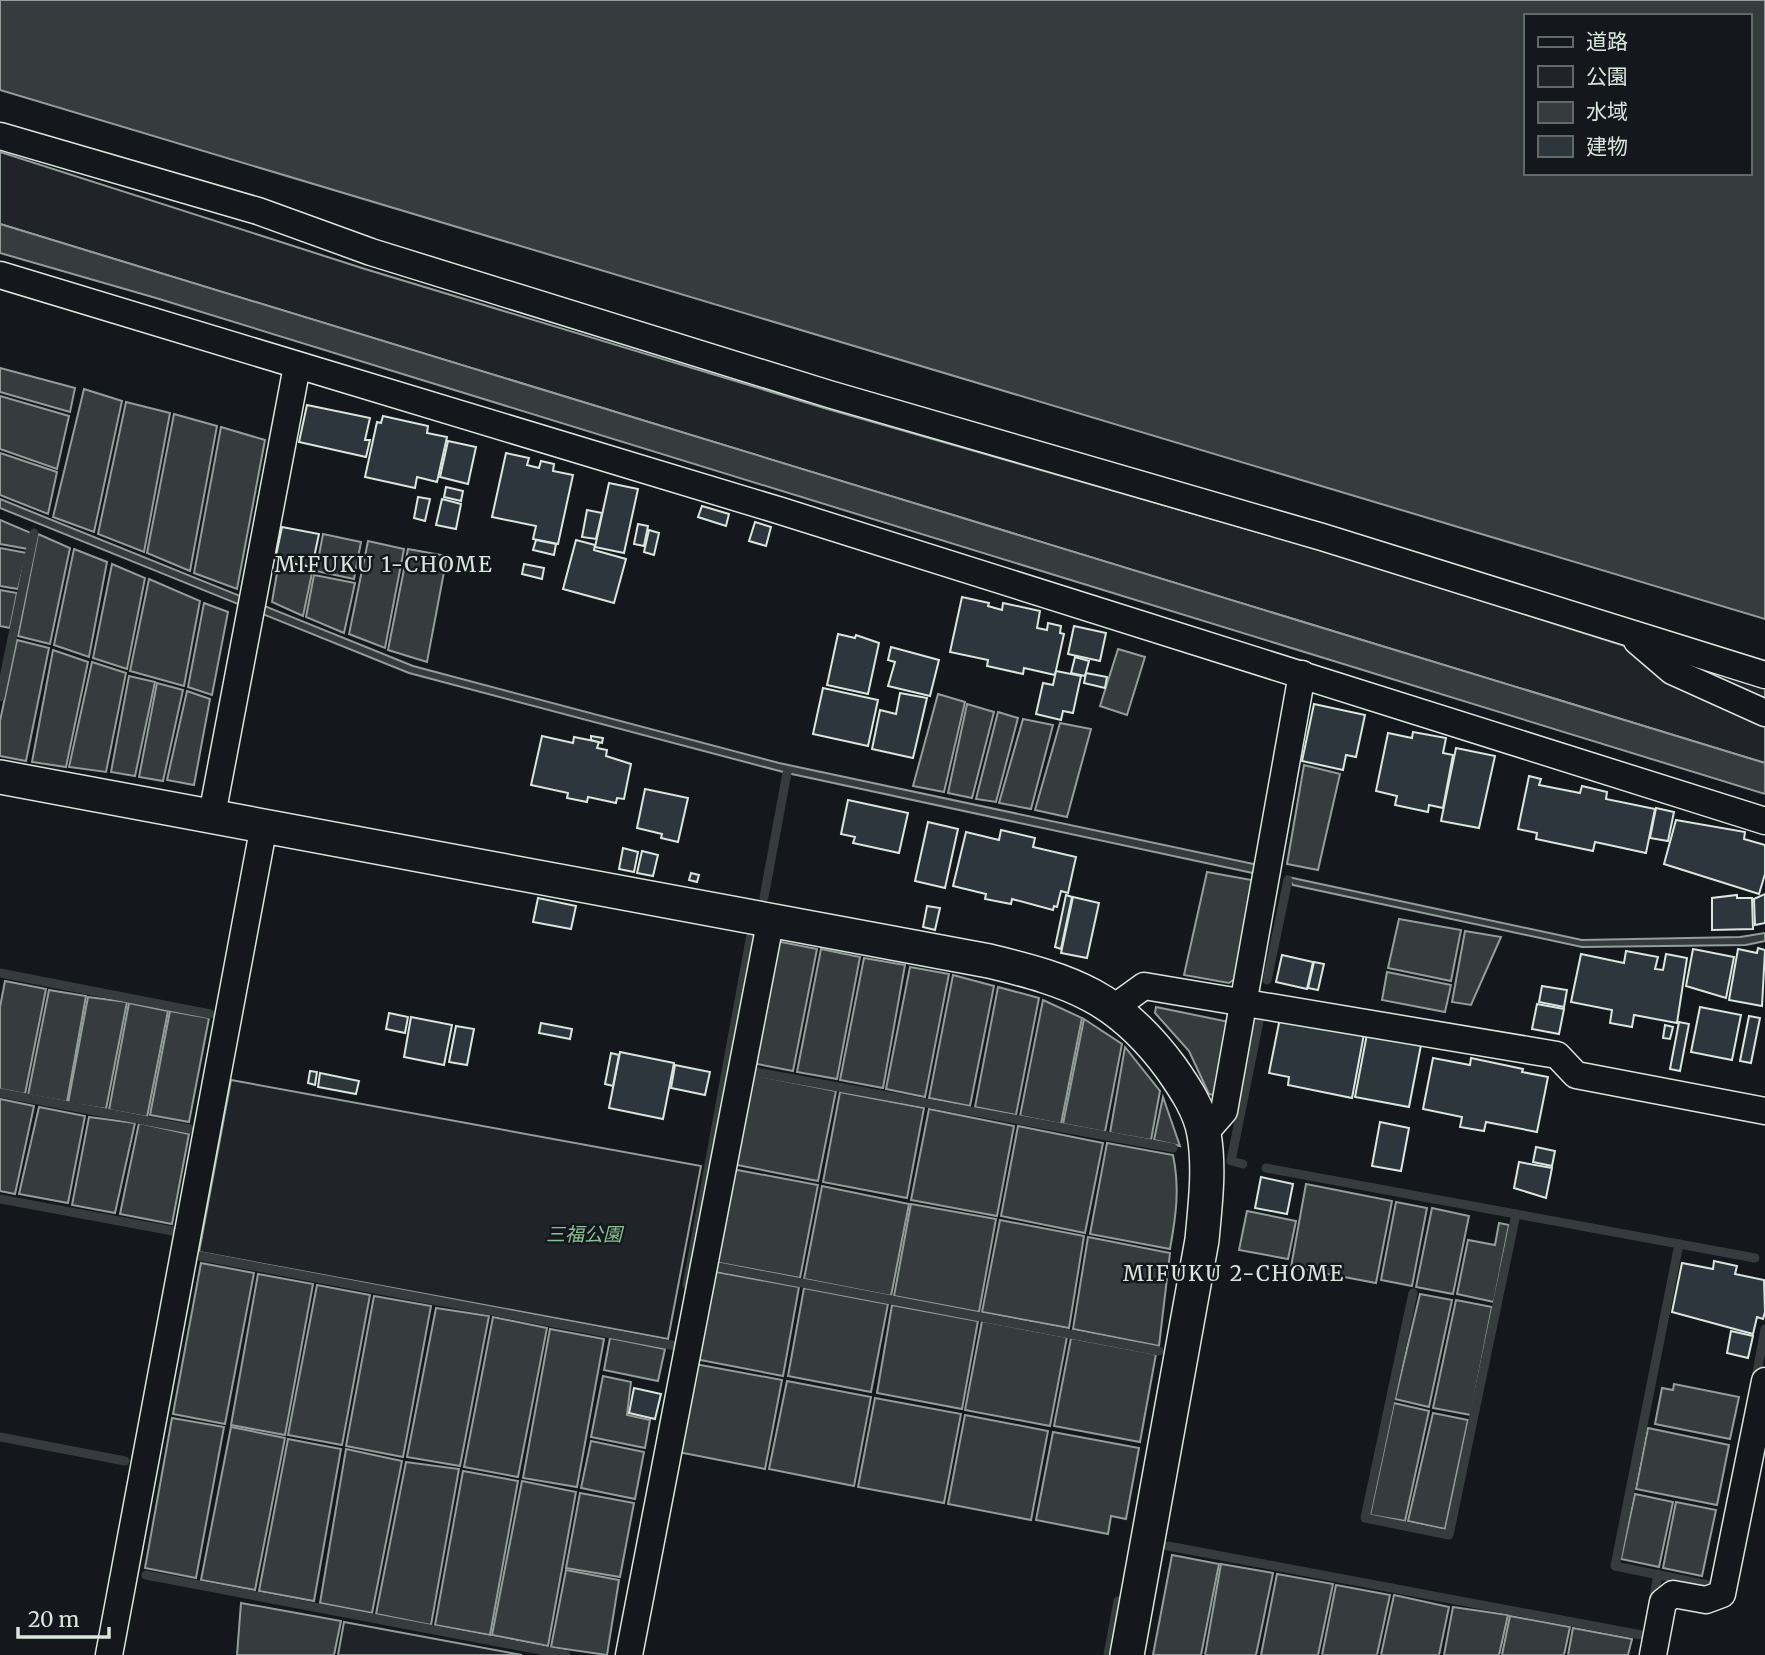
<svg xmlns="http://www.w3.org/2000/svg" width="1765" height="1655" font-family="Merriweather,'Noto Sans JP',serif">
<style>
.green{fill:#202428;stroke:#939e99;stroke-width:2}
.water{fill:#363b3e;stroke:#939e99;stroke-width:2;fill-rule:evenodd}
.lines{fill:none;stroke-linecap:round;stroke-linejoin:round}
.stream{stroke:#363b3e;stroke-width:9}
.building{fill:#2c363c;stroke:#d8e6dc;stroke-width:2}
.minor-casing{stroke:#d8e6dc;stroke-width:29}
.tertiary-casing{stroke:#d8e6dc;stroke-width:36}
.minor{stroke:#14181c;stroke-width:26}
.tertiary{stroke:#14181c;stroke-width:33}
.labels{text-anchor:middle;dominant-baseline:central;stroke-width:5;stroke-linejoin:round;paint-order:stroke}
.park-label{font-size:19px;font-style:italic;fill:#8ac095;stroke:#14181c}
.neighbourhood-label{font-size:21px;letter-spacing:2px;fill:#d8e6dc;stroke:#14181c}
</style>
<rect width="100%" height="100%" fill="#14181c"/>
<!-- green -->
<g class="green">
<polygon points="0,152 365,269 824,408 1317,549 1625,646 1765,722 1765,763 0,224"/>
<polygon points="1661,654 1765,686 1765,698"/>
<polygon points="231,1080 701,1166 668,1339 199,1252"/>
<polygon points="344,1622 522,1655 338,1655"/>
</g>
<!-- water -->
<g class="water">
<path d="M 0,0 L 1765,0 L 1765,619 L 0,90 ZM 1525,16 L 1749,16 L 1749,173 L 1525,173 Z"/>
<polygon points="0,224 1765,763 1765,794 156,298 0,253"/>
<polygon points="0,368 75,388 70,412 0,392"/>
<polygon points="84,389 122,401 94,532 53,517"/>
<polygon points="0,396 69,416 57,469 0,449"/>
<polygon points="126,402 170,413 144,552 98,534"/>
<polygon points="174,414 217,426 190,571 147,553"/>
<polygon points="221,427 265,440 237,589 194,573"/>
<polygon points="0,453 57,472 48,514 0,495"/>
<polygon points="0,499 413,666 779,763 1263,866 1262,875 787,773 409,673 0,508"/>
<polygon points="0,520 31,533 28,549 0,544"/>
<polygon points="38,534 70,548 50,644 18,636"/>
<polygon points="323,534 361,542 354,579 316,571"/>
<polygon points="368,541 404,549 385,648 349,634"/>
<polygon points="0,548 27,553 18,589 0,586"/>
<polygon points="74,549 107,562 89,657 54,645"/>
<polygon points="408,549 447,556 427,662 388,650"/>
<polygon points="112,564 145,578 127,669 93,658"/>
<polygon points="278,567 312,573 303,616 272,602"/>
<polygon points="314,575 355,583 344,633 306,617"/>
<polygon points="149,579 200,601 184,686 130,671"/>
<polygon points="0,590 17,593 10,628 0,626"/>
<polygon points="204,603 228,612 212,695 188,687"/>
<polygon points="17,640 49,648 26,761 0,756 0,721"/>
<polygon points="1118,649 1145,657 1127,715 1100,706"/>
<polygon points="53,650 88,662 66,767 32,762"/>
<polygon points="92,662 126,673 106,772 69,767"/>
<polygon points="129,676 155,682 135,776 111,772"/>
<polygon points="157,683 183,690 163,781 139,777"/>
<polygon points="187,691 210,699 194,785 167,780"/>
<polygon points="938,694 965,702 944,792 913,786"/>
<polygon points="967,704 994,712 972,798 948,793"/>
<polygon points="998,712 1018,718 996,802 976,799"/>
<polygon points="1023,719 1053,725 1031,809 999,803"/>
<polygon points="1060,723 1091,729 1067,817 1035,810"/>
<polygon points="1304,765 1340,774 1318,870 1287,864"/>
<polygon points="1207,872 1257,881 1238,977 1229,983 1184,975"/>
<polygon points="1288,877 1582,940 1740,937 1765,933 1765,941 1746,945 1582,947 1293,885"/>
<polygon points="1399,919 1461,930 1451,981 1388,968"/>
<polygon points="1465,931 1501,937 1471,1005 1452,1002"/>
<polygon points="776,941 817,949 793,1071 752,1063"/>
<polygon points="821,949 860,957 837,1079 797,1072"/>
<polygon points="864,958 905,965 883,1088 840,1080"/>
<polygon points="910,967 949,974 925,1097 886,1089"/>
<polygon points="1387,972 1451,985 1445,1012 1382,1000"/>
<polygon points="953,975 994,986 970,1106 929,1098"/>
<polygon points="5,981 46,989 25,1094 0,1089 0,1007"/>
<polygon points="998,987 1039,998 1016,1115 975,1107"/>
<polygon points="49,990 86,996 67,1102 28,1095"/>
<polygon points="88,997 127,1002 106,1109 68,1103"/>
<polygon points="1043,1000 1082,1018 1061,1124 1020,1116"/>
<polygon points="129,1003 168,1011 147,1117 109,1110"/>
<polygon points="1156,1007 1229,1022 1215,1095 1209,1094 1189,1051 1155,1013"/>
<polygon points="170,1011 209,1018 189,1122 150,1115"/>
<polygon points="1084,1019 1122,1044 1105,1132 1063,1124"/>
<polygon points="1125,1047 1160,1091 1151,1140 1110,1133"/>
<polygon points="750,1074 836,1091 818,1181 732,1164"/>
<polygon points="840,1092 924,1108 907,1198 823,1182"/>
<polygon points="1163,1097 1180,1146 1154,1140"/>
<polygon points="0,1099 34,1106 15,1194 0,1191"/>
<polygon points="39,1107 85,1116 68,1203 19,1194"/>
<polygon points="929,1109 1014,1126 997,1216 911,1200"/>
<polygon points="89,1117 135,1123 115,1213 72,1205"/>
<polygon points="139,1123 189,1134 172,1224 120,1214"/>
<polygon points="1018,1126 1103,1143 1085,1233 1001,1216"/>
<path d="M 1107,1143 L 1173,1155 C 1180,1188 1176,1216 1170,1249 L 1090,1234 Z"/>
<polygon points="732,1169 818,1185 800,1278 714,1262"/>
<polygon points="1306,1184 1392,1201 1376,1283 1291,1267"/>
<polygon points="822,1186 909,1204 891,1296 804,1279"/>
<polygon points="1396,1202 1427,1208 1412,1286 1381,1280"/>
<polygon points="911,1204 996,1219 979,1312 894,1296"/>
<polygon points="1432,1208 1469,1216 1453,1294 1416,1287"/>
<polygon points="1247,1211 1296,1221 1288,1259 1239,1250"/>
<polygon points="1000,1220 1084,1236 1069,1328 982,1312"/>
<polygon points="1499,1223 1509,1225 1494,1302 1457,1294 1468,1240 1495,1245"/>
<polygon points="1088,1237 1170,1253 1159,1346 1073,1329"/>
<polygon points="201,1263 254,1273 225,1424 173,1414"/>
<polygon points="711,1271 799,1287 783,1376 695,1359"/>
<polygon points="258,1274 313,1284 285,1435 231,1425"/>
<polygon points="317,1285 370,1295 342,1445 288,1435"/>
<polygon points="804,1288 888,1304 871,1392 788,1376"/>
<polygon points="1420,1294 1452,1300 1429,1407 1395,1399"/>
<polygon points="374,1296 431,1306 403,1457 346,1446"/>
<polygon points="1456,1300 1492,1307 1471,1415 1433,1408"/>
<polygon points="892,1305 978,1321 962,1409 877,1393"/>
<polygon points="436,1308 489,1316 460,1466 407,1457"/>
<polygon points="493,1317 547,1328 518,1477 464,1467"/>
<polygon points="982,1321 1067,1337 1050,1426 965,1410"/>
<polygon points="550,1329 604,1339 577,1487 523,1478"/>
<polygon points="610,1338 665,1349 658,1381 604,1370"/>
<polygon points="1071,1338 1156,1354 1140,1442 1054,1426"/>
<polygon points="695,1364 782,1380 765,1469 678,1452"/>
<polygon points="603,1376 631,1382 627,1415 650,1420 645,1448 591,1437"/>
<polygon points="787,1381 871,1397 854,1486 769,1469"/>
<polygon points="1674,1384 1739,1397 1730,1439 1655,1424 1662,1388 1673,1390"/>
<polygon points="875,1398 961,1414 944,1503 858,1487"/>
<polygon points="1394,1403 1429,1411 1405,1521 1370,1515"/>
<polygon points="1433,1413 1468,1420 1445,1529 1408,1521"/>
<polygon points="965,1415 1048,1431 1031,1520 948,1504"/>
<polygon points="172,1418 224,1427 196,1578 145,1568"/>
<polygon points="231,1427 285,1438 255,1590 201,1580"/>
<polygon points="1648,1428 1729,1445 1717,1505 1636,1489"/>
<polygon points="1053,1432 1139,1448 1126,1519 1111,1516 1108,1534 1036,1520"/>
<polygon points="288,1439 341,1449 314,1601 259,1591"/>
<polygon points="591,1441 644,1452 635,1499 581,1488"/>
<polygon points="346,1449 402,1461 372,1613 320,1603"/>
<polygon points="406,1462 459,1469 431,1625 376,1614"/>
<polygon points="463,1471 518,1481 490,1635 435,1625"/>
<polygon points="522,1481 576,1492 548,1646 492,1635"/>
<polygon points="580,1493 634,1503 620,1577 566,1568"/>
<polygon points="1635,1494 1673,1502 1659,1567 1621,1559"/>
<polygon points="1676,1502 1716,1510 1702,1576 1663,1568"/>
<polygon points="1172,1555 1219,1564 1201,1655 1153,1655"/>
<polygon points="1221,1564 1273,1573 1256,1655 1205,1655"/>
<polygon points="566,1570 619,1580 607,1655 551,1647"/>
<polygon points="1277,1574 1333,1584 1318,1655 1261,1655"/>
<polygon points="1336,1585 1390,1595 1377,1655 1322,1655"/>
<polygon points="1394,1595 1449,1607 1439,1655 1381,1655"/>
<polygon points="241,1603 341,1621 334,1655 237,1655"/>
<polygon points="1453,1607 1508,1615 1499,1655 1444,1655"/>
<polygon points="1510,1616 1570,1627 1564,1655 1502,1655"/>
<polygon points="1573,1628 1632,1639 1628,1655 1568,1655"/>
</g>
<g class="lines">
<!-- stream -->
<g class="stream">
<polyline points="0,697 34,533"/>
<polyline points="764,897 787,773"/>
<polyline points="0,973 210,1014"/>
<polyline points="1267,980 1288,880"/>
<polyline points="750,1071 1173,1148"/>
<polyline points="0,1093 190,1129"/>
<polyline points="1243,1164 1231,1161 1260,1016"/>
<polyline points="1266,1168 1755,1258"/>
<polyline points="0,1199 173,1231"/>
<polyline points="1679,1244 1615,1566 1713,1586 1715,1579"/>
<polyline points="200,1256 676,1346"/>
<polyline points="713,1266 1159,1351"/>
<polyline points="687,1285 751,935"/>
<polyline points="1413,1293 1365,1518 1449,1535 1516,1214"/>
<polyline points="1755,1383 1765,1329"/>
<polyline points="0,1437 125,1461"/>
<polyline points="1168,1546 1647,1636"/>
<polyline points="146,1575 566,1655"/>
<polyline points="1653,1602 1658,1574"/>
<polyline points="1108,1655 1118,1601"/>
</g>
</g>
<!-- building -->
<g class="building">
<polygon points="307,405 370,418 365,440 370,440 366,457 299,442"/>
<polygon points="383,416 428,426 427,433 447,437 437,482 417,477 415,488 365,477 377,422 381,423"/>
<polygon points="448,441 476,447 468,484 440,477"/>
<polygon points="506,453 529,458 527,465 539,468 541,461 554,464 553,471 573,475 558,544 533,539 536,526 492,517"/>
<polygon points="609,483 638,489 624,553 595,547"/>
<polygon points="446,487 463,491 461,501 444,497"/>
<polygon points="418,497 430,499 425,521 414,518"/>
<polygon points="442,499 461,504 456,529 436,525"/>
<polygon points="702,506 729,514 726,526 698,517"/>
<polygon points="587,510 602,513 596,539 582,537"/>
<polygon points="755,522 771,527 766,546 749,541"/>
<polygon points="638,524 648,526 644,546 634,544"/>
<polygon points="282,527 319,534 312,567 275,560"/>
<polygon points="649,530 659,533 654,555 644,552"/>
<polygon points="536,540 556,544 554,555 533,550"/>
<polygon points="576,540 595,545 594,550 626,559 614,603 563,589"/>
<polygon points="524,564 544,568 542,579 522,574"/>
<polygon points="962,597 989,603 988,606 1002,610 1003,603 1040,611 1037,628 1047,630 1048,623 1061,626 1060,633 1064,634 1055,675 1024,668 1023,674 987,666 988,660 950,652"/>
<polygon points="1074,626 1106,633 1100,661 1068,654"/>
<polygon points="838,634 855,638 856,635 879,643 868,694 827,685"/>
<polygon points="891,647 939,660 930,696 888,686 895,662 888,660"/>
<polygon points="1075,657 1089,661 1085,676 1071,673"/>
<polygon points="1056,671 1081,676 1073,713 1063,711 1061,720 1036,714 1043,683 1053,685"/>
<polygon points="1086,673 1107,677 1105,688 1084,683"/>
<polygon points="823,688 878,700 868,746 813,734"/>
<polygon points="900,693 927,698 913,758 872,749 880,710 896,714"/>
<polygon points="1314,704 1365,715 1356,757 1346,755 1343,770 1302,761"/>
<polygon points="1413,732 1446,738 1443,753 1453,755 1443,808 1429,805 1428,812 1395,805 1397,796 1376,791 1388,733 1412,738"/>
<polygon points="542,736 573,743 574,737 599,742 597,748 607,750 606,756 631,764 624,799 617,798 616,803 588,797 587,802 567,798 568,793 531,785"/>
<polygon points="591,736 603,738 602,743 591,740"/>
<polygon points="1456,748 1495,756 1479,828 1441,821"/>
<polygon points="1529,776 1541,779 1539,785 1580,793 1582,786 1607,792 1606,799 1655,809 1646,853 1595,842 1593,851 1536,839 1537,833 1518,829"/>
<polygon points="645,789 688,798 678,842 661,838 662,834 637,828"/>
<polygon points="848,800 908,813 899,853 853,843 855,837 841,834"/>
<polygon points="1656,808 1674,812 1668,841 1650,838"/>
<polygon points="1676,820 1745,832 1744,839 1765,845 1765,874 1759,894 1664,864"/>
<polygon points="928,822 958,829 945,888 915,881"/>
<polygon points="1001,830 1035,838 1033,847 1076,857 1068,893 1061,891 1057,907 1054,906 1053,910 1012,899 1011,904 985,899 986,894 953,886 966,832 999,840"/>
<polygon points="623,848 638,852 634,872 619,869"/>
<polygon points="642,851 658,855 653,876 637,873"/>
<polygon points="691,873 699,875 697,882 689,880"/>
<polygon points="1765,894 1765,923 1755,925 1754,899"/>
<polygon points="1066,895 1072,897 1061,949 1055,947"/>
<polygon points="1737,895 1737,898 1752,898 1753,929 1712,930 1712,898"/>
<polygon points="1073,897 1099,903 1087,958 1061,953"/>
<polygon points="538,898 576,906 571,929 533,922"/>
<polygon points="927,906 940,908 935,930 923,927"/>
<polygon points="1758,948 1765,950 1762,1006 1729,1000 1738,949 1757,953"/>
<polygon points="1693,949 1734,957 1726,998 1686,986"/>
<polygon points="1626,951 1658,957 1655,969 1663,970 1666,954 1687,958 1677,1023 1634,1015 1632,1027 1610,1023 1612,1010 1571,1002 1581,954 1624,963"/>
<polygon points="1282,955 1313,962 1307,989 1276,982"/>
<polygon points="1314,962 1324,964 1318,990 1308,988"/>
<polygon points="1542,986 1567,990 1564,1007 1539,1002"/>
<polygon points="1537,1004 1564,1009 1559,1034 1532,1029"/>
<polygon points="1700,1007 1741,1015 1732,1060 1691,1052"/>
<polygon points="389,1013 408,1017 405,1033 386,1029"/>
<polygon points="1749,1016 1760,1018 1751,1063 1740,1061"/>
<polygon points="411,1017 452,1025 444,1065 404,1057"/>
<polygon points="1280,1018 1364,1034 1352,1098 1288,1085 1289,1077 1269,1073"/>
<polygon points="1679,1022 1689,1024 1680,1071 1670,1069"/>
<polygon points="541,1023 572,1029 570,1039 539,1033"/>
<polygon points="1665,1025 1673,1027 1670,1039 1663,1038"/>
<polygon points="456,1026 474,1029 467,1065 449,1062"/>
<polygon points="1367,1034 1421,1045 1409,1107 1355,1097"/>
<polygon points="620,1052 674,1063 663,1119 609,1108"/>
<polygon points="611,1053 619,1055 613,1086 605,1084"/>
<polygon points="1433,1058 1470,1065 1471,1058 1523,1069 1522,1072 1548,1077 1537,1132 1486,1122 1484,1131 1460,1127 1462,1117 1423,1109"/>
<polygon points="675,1065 710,1072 705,1095 671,1088"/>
<polygon points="310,1071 317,1072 315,1085 308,1083"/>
<polygon points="320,1073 359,1081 356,1094 318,1087"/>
<polygon points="1380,1122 1409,1128 1401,1171 1372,1166"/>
<polygon points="1536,1147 1555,1151 1552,1166 1533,1162"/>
<polygon points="1519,1162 1552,1168 1546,1198 1514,1188"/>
<polygon points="1261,1177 1293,1184 1287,1214 1255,1208"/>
<polygon points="1714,1261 1737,1266 1735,1274 1764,1280 1765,1312 1763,1319 1757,1317 1753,1334 1672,1312 1682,1263 1713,1269"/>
<polygon points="1731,1331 1753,1336 1748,1358 1727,1353"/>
<polygon points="634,1388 661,1394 655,1419 629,1413"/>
</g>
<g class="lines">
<defs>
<g id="minor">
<polyline points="0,136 258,211 371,252 829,394 1322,537 1765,675"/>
<polyline points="0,275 781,511 1765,821"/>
<polyline points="1637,641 1672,671 1765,713"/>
<polyline points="212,815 297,366"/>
<polyline points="1115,1007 1144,986 1557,1055 1576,1075 1765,1111"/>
<polyline points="1204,1134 1224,1111 1302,674"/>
<polyline points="109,1655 264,825"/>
<polyline points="629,1655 771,918"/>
<polyline points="1653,1655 1663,1602 1673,1594 1706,1600 1722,1594 1765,1381"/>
</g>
<path id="tertiary" d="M 0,777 L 989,961 C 1072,981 1119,997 1171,1068 C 1185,1088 1200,1110 1204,1134 C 1210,1169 1205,1206 1202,1240 L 1127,1655"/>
</defs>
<!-- minor casing -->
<use href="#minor" class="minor-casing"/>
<!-- tertiary casing -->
<use href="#tertiary" class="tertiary-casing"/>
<!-- minor -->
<use href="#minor" class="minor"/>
<!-- tertiary -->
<use href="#tertiary" class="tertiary"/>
</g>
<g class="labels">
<!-- park labels -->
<g class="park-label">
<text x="584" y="1234">三福公園</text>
</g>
<!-- neighbourhood labels -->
<g class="neighbourhood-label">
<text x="384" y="564">MIFUKU 1-CHOME</text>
<text x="1234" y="1273">MIFUKU 2-CHOME</text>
</g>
</g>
<!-- legend -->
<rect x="1524" y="14" width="228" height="161" fill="#14181c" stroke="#626a69" stroke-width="2"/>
<rect x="1538" y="37" width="35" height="10" fill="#14181c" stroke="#626a69" stroke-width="2"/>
<text x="1586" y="49" font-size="21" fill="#d8e6dc">道路</text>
<rect x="1538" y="66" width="35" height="21" fill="#202428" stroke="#626a69" stroke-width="2"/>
<text x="1586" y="84" font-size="21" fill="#d8e6dc">公園</text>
<rect x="1538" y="102" width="35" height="21" fill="#363b3e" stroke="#626a69" stroke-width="2"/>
<text x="1586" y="119" font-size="21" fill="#d8e6dc">水域</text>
<rect x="1538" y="136" width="35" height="21" fill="#2c363c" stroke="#626a69" stroke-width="2"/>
<text x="1586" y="154" font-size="21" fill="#d8e6dc">建物</text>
<!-- scale -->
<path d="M18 1627v10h91v-10" fill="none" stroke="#d8e6dc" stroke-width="3.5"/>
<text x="28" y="1627" font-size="21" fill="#d8e6dc" stroke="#14181c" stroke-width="5" paint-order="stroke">20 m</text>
</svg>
